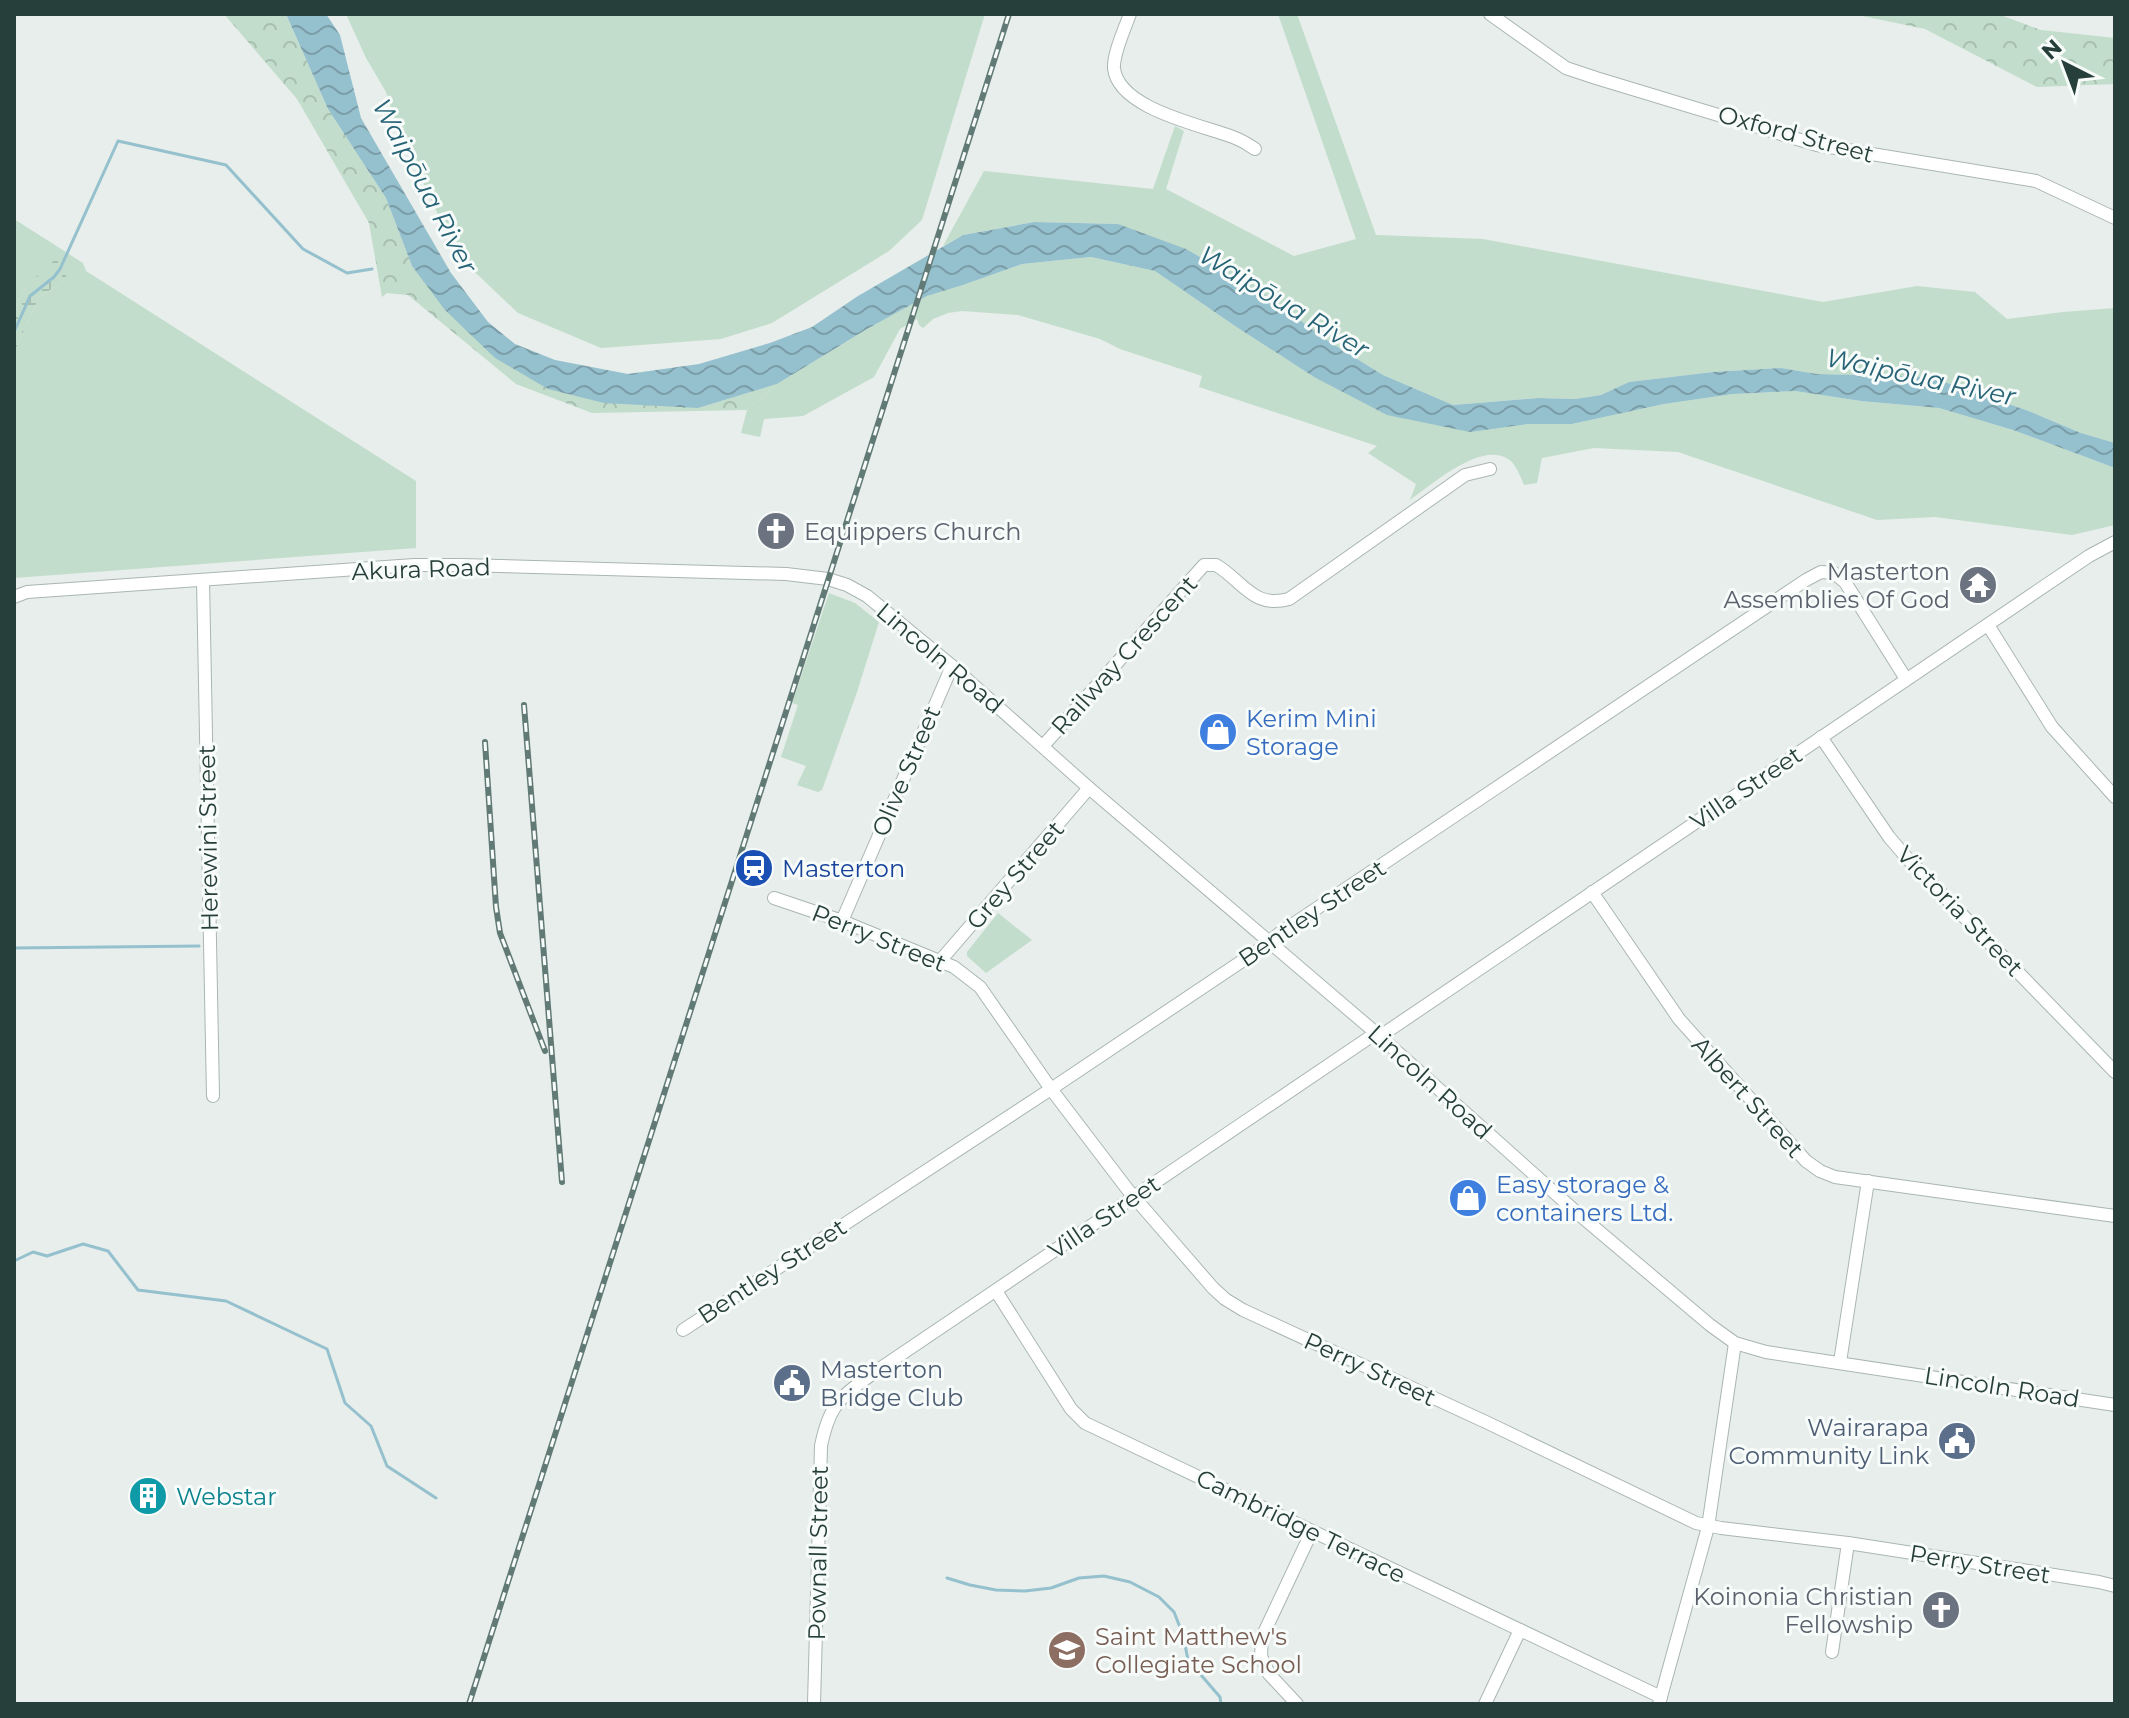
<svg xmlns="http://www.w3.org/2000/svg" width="2129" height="1718" font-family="Montserrat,sans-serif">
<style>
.green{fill:#c2ddcb}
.forest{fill:url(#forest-crowns)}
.wetland{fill:url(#wetland-marsh)}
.water{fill:url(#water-waves)}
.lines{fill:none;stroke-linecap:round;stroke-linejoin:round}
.stream{stroke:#95c0cd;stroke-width:3}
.minor-casing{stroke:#aab6b2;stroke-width:14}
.minor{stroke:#fff;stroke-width:12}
.rail-casing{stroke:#627a75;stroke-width:6}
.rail{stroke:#f7fbf9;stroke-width:3;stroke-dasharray:9;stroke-linecap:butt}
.labels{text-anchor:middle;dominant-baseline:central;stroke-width:6;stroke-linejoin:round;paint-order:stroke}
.street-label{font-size:24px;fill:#273f3a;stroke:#f7fbf9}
.worship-label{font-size:24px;fill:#5b616d;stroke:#f7fbf9;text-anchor:end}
.shop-label{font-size:24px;fill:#366cbe;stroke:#f7fbf9;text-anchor:start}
.transit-label{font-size:24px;fill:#164399;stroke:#f7fbf9;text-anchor:start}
.service-label{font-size:24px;fill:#4e5e75;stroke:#f7fbf9;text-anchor:start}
.culture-label{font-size:24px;fill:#0d838f;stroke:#f7fbf9;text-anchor:start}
.education-label{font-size:24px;fill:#785e54;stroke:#f7fbf9;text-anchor:start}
.water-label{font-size:26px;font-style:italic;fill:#266376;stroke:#f7fbf9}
</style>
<defs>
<pattern id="forest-crowns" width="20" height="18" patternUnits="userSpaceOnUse" patternTransform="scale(2)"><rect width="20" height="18" fill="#c2ddcb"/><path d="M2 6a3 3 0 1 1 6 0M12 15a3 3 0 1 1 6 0" fill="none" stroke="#a7bfaf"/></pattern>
<pattern id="wetland-marsh" width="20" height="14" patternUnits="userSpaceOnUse" patternTransform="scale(2)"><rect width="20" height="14" fill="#c2ddcb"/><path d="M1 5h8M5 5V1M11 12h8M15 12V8" fill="none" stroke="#a7bfaf"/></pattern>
<pattern id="water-waves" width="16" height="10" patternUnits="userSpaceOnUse" patternTransform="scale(2)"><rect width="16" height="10" fill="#95c0cd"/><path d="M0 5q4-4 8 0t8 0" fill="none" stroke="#7a9da7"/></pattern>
</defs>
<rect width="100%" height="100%" fill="#e7eeeb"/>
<!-- green -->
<g class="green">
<polygon points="346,14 985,14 922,220 889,251 772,323 721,339 601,348 518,313 457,255 398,129 386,92 366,58"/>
<polygon points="1278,14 1297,14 1376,235 1483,239 1823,302 1917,286 1975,292 2007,319 2063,312 2115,308 2115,443 2081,433 2026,410 1930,377 1817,374 1781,368 1713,372 1629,382 1601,395 1575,399 1538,398 1453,405 1383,375 1328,341 1118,224 1033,222 963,235 943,246 984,171 1153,189 1175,126 1184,131 1166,189 1294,256 1356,239"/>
<polygon points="14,219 83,263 86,271 416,481 416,548 14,578 14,353 39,297 64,281 26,286 14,311"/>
<path d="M 1091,257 L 1155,271 L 1235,326 L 1314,377 L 1527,424 L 1572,424 L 1664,404 L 1733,394 L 1795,391 L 1861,401 L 1939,408 L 2013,430 L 2115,468 L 2115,525 L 2072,535 L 1935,517 L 1877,520 L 1678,452 L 1594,448 L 1542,458 L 1537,483 L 1524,485 C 1521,478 1517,468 1512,462 C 1485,437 1433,484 1410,500 L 1416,484 L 1368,453 L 1377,446 L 1199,387 L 1202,376 L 1120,349 L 1100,339 L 1018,315 L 962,311 L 948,313 L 933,319 L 923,328 L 919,325 L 917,319 L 900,329 L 874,377 L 803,416 L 764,419 L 760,437 L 741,433 L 747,410 L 777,384 L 867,329 L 927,296 L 963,285 L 1022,264 Z"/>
<polygon points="829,593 855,603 879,622 857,692 822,790 818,792 797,785 806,766 781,757 798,705 792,703"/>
<polygon points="998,913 1032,940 986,973 967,956 967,952"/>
</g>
<!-- forest -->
<g class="forest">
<polygon points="224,14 286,14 328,109 386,198 412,266 495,358 698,408 777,384 747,410 592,413 516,384 408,295 387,293 382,297 369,223 297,99"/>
<polygon points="1853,14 1998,14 2041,30 2115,38 2115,84 2037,87 1925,29"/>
</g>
<!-- wetland -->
<polygon class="wetland" points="59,256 72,262 64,281 39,297 14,353 14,311 26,286"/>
<!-- water -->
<polygon class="water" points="286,14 326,14 340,35 361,118 451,273 488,322 515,344 555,360 628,374 699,364 770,343 812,327 858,296 963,235 1034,222 1118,224 1186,249 1270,298 1328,341 1383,375 1453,405 1538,398 1575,399 1601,395 1629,382 1713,372 1781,368 1817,374 1930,377 2026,410 2081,433 2115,443 2115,468 2013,430 1939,408 1861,401 1795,391 1733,394 1664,404 1572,424 1527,424 1470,432 1387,415 1314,377 1235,326 1155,271 1091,257 1022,264 963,285 927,296 867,329 777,384 698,408 604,403 548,389 495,358 445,310 412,266 386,198 328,109"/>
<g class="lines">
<!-- stream -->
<g class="stream">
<polyline points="14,332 30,296 54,277 60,269 118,141 226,165 303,249 347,273 372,269"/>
<polyline points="14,948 199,946"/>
<polyline points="14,1261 33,1252 47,1256 83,1244 108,1251 138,1290 226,1301 327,1349 345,1403 371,1426 387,1466 436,1498"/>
<polyline points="947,1578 970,1585 996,1590 1025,1591 1051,1588 1079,1578 1104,1576 1130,1582 1159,1597 1174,1612 1183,1635 1188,1660 1220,1697 1221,1704"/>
</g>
<defs>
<g id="minor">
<path d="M 1130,14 C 1125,28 1113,54 1114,68 C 1118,109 1202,125 1233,137 C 1241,140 1248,144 1255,149"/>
<polyline points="1490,14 1566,68 1596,78 1817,145 2036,181 2115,218"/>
<polyline points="203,580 213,1096"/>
<polyline points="14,597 27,592 414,565 461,565 786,574 828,579 847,585 867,596 952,666 1089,788 1376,1033 1575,1211 1710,1325 1735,1343 1766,1352 2115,1405"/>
<polyline points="1988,625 2052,727 2115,797"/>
<polyline points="1821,737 1889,837 1907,858 2115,1072"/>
<path d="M 1043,746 L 1204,565 L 1216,565 C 1243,581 1253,609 1289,599 L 1465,475 L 1490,469"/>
<polyline points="1592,892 1679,1019 1806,1161 1820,1171 1835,1177 2115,1216"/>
<polyline points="774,898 842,921 954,967 980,987 1051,1089 1128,1190 1213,1288 1225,1299 1243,1310 1488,1423 1696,1523 1721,1528 1848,1543 2099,1582 2115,1586"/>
<polyline points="842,921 952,666"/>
<polyline points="940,961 1089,788"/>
<polyline points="1379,1037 2089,556 2115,542"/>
<polyline points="996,1291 1071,1409 1085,1423 1661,1697"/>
<polyline points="683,1330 1051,1089 1263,947 1280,933 1806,580 1821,572 1834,573 1845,582 1906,679"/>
<polyline points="1840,1362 1868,1181"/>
<polyline points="1832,1652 1848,1543"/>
<path d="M 814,1704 L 821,1446 C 829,1406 839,1398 872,1374 L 1376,1033"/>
<polyline points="1297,1704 1269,1674 1261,1656 1262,1637 1312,1531"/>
<polyline points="1485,1704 1520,1630"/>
<polyline points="1659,1704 1708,1527 1735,1343"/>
</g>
</defs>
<!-- minor casing -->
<use href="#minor" class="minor-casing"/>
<!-- minor -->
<use href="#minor" class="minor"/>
<defs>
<g id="rail">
<polyline points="524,705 562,1182"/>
<polyline points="485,742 496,907 500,933 545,1051"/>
<polyline points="469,1704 1009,14"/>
</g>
</defs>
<!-- rail casing -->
<use href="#rail" class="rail-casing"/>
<!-- rail -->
<use href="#rail" class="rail"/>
</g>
<!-- icons -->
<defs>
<symbol id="church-disc" viewBox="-11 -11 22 22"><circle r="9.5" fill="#6b7280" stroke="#f7fbf9"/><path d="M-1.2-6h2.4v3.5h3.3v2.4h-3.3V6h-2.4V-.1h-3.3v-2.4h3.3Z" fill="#fff"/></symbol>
<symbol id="temple-disc" viewBox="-11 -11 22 22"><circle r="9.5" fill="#6b7280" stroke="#f7fbf9"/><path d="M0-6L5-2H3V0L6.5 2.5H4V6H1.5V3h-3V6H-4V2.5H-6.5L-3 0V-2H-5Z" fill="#fff"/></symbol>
<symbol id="shop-disc" viewBox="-11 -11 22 22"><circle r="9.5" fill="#3f7fe0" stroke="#f7fbf9"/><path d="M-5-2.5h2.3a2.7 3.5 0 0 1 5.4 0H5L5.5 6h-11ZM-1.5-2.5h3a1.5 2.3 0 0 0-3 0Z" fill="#fff"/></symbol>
<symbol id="station-disc" viewBox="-11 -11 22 22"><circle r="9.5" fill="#1a4fb4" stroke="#f7fbf9"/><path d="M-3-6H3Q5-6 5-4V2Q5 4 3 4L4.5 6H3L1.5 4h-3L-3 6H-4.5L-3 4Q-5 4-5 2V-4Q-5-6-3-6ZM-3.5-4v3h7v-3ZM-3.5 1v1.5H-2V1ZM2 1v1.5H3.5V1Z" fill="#fff"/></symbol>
<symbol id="civic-disc" viewBox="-11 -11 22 22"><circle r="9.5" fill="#5c6f8a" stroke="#f7fbf9"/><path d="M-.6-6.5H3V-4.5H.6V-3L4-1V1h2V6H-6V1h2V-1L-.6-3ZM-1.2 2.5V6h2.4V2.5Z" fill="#fff"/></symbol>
<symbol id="building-disc" viewBox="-11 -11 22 22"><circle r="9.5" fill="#0f9aa8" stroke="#f7fbf9"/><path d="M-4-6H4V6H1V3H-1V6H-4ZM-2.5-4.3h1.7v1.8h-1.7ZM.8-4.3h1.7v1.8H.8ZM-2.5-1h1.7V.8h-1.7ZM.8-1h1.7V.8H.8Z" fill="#fff"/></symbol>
<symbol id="school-disc" viewBox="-11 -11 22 22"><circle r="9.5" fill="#8d6e63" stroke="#f7fbf9"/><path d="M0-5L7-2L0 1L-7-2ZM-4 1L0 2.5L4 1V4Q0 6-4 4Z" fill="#fff"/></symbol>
</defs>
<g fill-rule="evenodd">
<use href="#church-disc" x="754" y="509" width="44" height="44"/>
<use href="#temple-disc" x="1956" y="563" width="44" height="44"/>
<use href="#shop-disc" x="1196" y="710" width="44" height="44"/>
<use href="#station-disc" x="732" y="846" width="44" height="44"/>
<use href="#shop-disc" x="1446" y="1176" width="44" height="44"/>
<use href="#civic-disc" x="770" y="1361" width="44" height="44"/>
<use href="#civic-disc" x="1935" y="1419" width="44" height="44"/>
<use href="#building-disc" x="126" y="1474" width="44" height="44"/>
<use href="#church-disc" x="1919" y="1588" width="44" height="44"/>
<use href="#school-disc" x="1045" y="1628" width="44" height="44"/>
</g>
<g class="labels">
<!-- street labels -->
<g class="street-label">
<text transform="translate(1796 134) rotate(15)">Oxford Street</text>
<text transform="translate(421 569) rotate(-2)">Akura Road</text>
<text transform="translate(1124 655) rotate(-48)">Railway Crescent</text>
<text transform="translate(940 658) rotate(40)">Lincoln Road</text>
<text transform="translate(906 771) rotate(-67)">Olive Street</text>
<text transform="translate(1746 788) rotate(-34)">Villa Street</text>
<text transform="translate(208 838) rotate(-91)">Herewini Street</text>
<text transform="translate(1015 875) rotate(-49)">Grey Street</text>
<text transform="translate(1960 911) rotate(46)">Victoria Street</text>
<text transform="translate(1312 913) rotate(-34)">Bentley Street</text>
<text transform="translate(879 938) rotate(22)">Perry Street</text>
<text transform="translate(1430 1082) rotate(42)">Lincoln Road</text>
<text transform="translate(1748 1097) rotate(48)">Albert Street</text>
<text transform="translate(1104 1217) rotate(-34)">Villa Street</text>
<text transform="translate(772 1271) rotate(-33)">Bentley Street</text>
<text transform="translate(1370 1369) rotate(25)">Perry Street</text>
<text transform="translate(2002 1387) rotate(9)">Lincoln Road</text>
<text transform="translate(1301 1526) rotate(26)">Cambridge Terrace</text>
<text transform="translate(818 1553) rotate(-89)">Pownall Street</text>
<text transform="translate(1980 1564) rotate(9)">Perry Street</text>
</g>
<!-- worship labels -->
<g class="worship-label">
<text x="804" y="531" text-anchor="start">Equippers Church</text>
<text x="1950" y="571">Masterton<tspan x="1950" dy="28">Assemblies Of God</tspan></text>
<text x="1913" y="1596">Koinonia Christian<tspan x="1913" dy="28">Fellowship</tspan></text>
</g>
<!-- shop labels -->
<g class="shop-label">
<text x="1246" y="718">Kerim Mini<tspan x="1246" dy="28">Storage</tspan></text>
<text x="1496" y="1184">Easy storage &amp;<tspan x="1496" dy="28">containers Ltd.</tspan></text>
</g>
<!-- transit labels -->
<g class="transit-label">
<text x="782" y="868">Masterton</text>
</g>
<!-- service labels -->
<g class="service-label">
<text x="820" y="1369">Masterton<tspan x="820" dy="28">Bridge Club</tspan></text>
<text x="1929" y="1427" text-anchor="end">Wairarapa<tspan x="1929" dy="28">Community Link</tspan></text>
</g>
<!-- culture labels -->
<g class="culture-label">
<text x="176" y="1496">Webstar</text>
</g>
<!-- education labels -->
<g class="education-label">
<text x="1095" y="1636">Saint Matthew's<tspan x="1095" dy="28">Collegiate School</tspan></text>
</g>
<!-- water labels -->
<g class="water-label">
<text transform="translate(425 186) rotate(62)">Waipōua River</text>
<text transform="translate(1284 302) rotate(31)">Waipōua River</text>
<text transform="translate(1921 377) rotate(12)">Waipōua River</text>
</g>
</g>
<!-- border -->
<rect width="2129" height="1718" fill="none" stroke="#273f3a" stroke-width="32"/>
<!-- north arrow -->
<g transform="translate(2065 64) rotate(318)" stroke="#f7fbf9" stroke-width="6" paint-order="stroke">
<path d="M0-6L14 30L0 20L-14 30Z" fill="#273f3a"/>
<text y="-12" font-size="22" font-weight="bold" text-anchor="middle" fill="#273f3a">N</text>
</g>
</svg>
